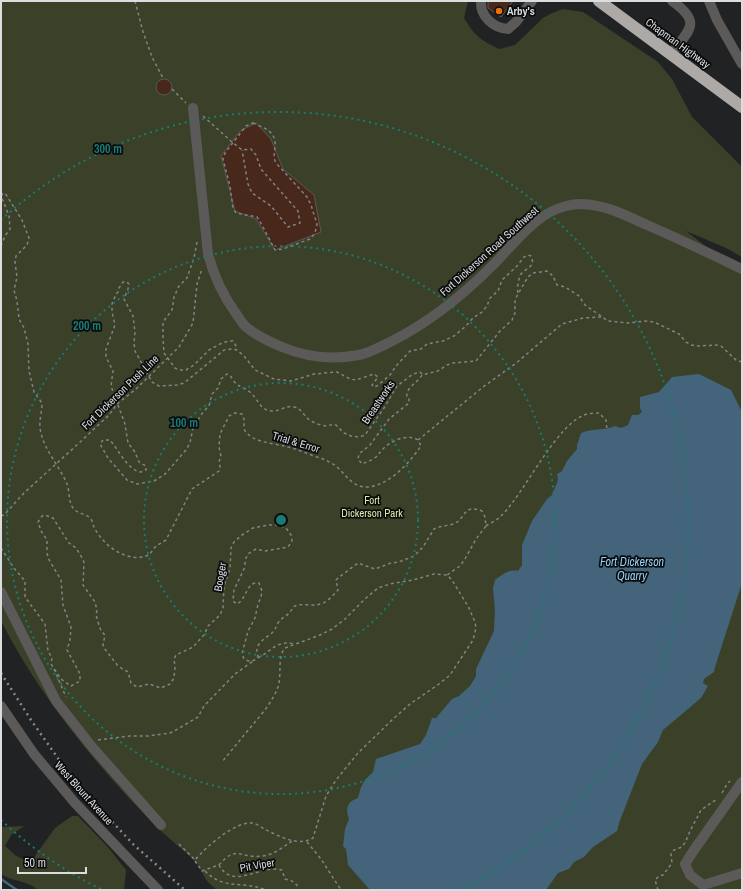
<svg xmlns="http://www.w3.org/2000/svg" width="743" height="891" font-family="'Archivo Narrow',sans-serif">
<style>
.green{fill:#3b4028}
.water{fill:#43647a}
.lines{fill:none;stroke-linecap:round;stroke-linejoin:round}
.stream{stroke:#43647a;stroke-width:2.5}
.building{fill:#47281a;stroke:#5b5857}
.path{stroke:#818384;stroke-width:1.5;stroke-dasharray:3 3;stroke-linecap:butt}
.minor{stroke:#5b5a59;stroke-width:10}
.highway{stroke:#ada9a7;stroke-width:12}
.rail{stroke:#87898a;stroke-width:2.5;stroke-dasharray:2 4;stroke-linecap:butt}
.ring{fill:none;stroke:#197b74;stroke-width:2;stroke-dasharray:2 4}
.food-dot{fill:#e8710a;stroke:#0a0b0c;stroke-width:1.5}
.labels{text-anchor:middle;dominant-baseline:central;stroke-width:3.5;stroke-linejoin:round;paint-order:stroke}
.poi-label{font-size:11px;font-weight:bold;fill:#dcddde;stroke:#0a0b0c;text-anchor:start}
.street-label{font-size:11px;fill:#dcddde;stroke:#0a0b0c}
.park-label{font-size:11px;fill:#ddeaac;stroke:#0a0b0c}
.water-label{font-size:12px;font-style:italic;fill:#95d0f7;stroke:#0a0b0c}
.centre{fill:#197b74;stroke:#0a0b0c;stroke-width:2}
.ring-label{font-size:12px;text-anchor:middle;font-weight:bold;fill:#197b74;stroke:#0a0b0c;stroke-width:3.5;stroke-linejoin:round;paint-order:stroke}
</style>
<rect width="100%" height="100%" fill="#202224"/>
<!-- green -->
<g class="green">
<path d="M 1,1 L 468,1 L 464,18 C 475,36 479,39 499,49 L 515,45 L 543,18 L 552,13 L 563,9 L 583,12 L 658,62 L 672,79 L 692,117 L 742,167 L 742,257 L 726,248 L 686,231 L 742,274 L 742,890 L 217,890 C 214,887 210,885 208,882 C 202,875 200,865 193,859 C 182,849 171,840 161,831 C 101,772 39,696 1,621 Z"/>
<path d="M 72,816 L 78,816 L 107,846 L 126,870 L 124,890 L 38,890 C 27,880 13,882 1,874 L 1,827 L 24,826 L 11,835 L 5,846 L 15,855 L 30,863 L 55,828 Z"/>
</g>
<!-- water -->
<path class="water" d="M 699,374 L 731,390 L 742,412 L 742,583 L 715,667 L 714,672 L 704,679 L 703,683 L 708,686 L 701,698 L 663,730 L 658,742 L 642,764 L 619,823 L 617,831 L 593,847 L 584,857 L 574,862 L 569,869 L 558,873 L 546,890 L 370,890 L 348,865 L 346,849 L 343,846 L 345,829 L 349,819 C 345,808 347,802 358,798 L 361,787 L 365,780 L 373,772 L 376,759 L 420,744 L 426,735 L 432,718 L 436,718 L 452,699 L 459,696 L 470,686 L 476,676 L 476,669 L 494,631 L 495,610 L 493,588 L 495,580 C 502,575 508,569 518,571 L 522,565 L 522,545 L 532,521 L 547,499 L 552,495 L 558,480 L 557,474 L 562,471 L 567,461 L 577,449 L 577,445 L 581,433 C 592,428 604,431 615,426 L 621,428 L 628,425 L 632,415 L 638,415 L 642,412 L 640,408 L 640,397 L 659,392 L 672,377 Z"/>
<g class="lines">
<!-- stream -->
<polyline class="stream" points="1,879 17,890"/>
</g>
<!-- building -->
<g class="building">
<polygon points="488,1 513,1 501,17 488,8"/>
<circle cx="164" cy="87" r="8"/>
<polygon points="256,123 271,139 283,169 314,195 321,232 275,250 256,219 235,211 221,156 240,131"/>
</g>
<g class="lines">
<!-- path -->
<g class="path">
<polyline points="135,1 143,32 152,57 163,78"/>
<polyline points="172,89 186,103"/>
<polyline points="203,116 232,142 242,150 251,149 256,155 261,169 298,211 300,223 288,227 271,206 252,193 248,184 242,150"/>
<path d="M 253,123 C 262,127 273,130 275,141 C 276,149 272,155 276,163 L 307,197 L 311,205 L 317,224 L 315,233 L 310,239 L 283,249 L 275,250 L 262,225 L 257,217 L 236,213 L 233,208 L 230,186 L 223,159 L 225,153 L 246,126 Z"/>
<polyline points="197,242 194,258 187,278 179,286 174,297 172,310 163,322 163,339 164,353 175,368 179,370 186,370 194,365 209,350 222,343 229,341 233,341 236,346 236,350"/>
<path d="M 1,246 L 5,236 L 10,229 L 9,216 L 2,198 L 2,194 L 5,193 L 22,220 L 29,238 L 27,245 L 16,256 L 15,262 L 17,277 L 14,290 L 17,301 L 19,319 L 24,328 L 28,344 L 29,371 L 31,379 L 34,392 L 42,403 C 42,413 38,423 41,433 C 45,451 60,467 67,484 C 70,492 68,501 73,508 C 77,514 86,513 91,519 C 93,522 93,525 94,527 C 103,546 128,564 149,555 L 156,546 L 166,540 L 192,489 L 219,471 L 220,466 L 219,462 L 221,456 L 219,447 L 220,434 L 229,416 L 235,413 L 242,414 L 244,419 L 244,429 C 251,443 274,443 288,447 C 298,449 307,454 317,457 C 324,459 330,462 336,466 C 346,475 353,488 368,487 C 390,485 409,463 421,446 L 418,440 C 408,433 390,441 383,449 C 380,452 379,454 376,457 C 372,460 367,462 362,464 L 358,459 L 359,454 L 370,445 L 389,419 L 409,403 L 409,399 L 407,398 C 405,387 418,383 422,375 L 438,371 L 447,365 L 453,363 L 476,361 L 500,331 L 512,320 L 515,313 L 515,300 L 518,294 L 528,277 L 533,273 L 547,271 L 553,276 L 557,285 L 565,287 L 573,292 L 579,296 L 585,305 L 608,321 L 629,323 L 645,321 L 654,322 L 679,334 L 686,342 L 691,345 L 698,346 L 716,345 L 721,346 L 736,360 L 742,362"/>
<path d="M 422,374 L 420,372 L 413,374 L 397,386 L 384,408 L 365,435 L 359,437 L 351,436 L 344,433 L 336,425 C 333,424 331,425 327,426 C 323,426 317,424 313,422 C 304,418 303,409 294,407 C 286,405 280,411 273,411 C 260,411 258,399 250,392 C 239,384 237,388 230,375 L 227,374 L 221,379 L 218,388 L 212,394 L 209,406 L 203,412 L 193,428 L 190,443 L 186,450 L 165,474 L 154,481 L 137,484 L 127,480 L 108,458 L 100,444 L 103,440 L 110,440 C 118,449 128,471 141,472 L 146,470 L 146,466 L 139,462 L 135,452 L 128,443 L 125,424 L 111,386 L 113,371 L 106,357 L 106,349 L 115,325 L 112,312 L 112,304 L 116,294 L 118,292 L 119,288 L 123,282 L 127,282 L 129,284 L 128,289 L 124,299 L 133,316 L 135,332 L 134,343 L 135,351 L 152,382 L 159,386 L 177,385 L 184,383 L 217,356 L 224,350 L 232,349 L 237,350 L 244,356 L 255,370 L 274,379 L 291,381 L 314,374 L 337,372 L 350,379 L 356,380 L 374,374 L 378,377 L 372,385 L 374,387 L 377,386 L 390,375 L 396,366 L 410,351 L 421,349 L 427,344 L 443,341 L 454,336 L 466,326 L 473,318 L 482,312 L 487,306 L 490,298 L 498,291 L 502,280 L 517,266 L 524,257 L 528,255 L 531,256 C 536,267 526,268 521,274 C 518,279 517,289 518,294"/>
<polyline points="418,440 483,387 515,364 562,324 583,318 602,317"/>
<polyline points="1,516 4,515 24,493 78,444 109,415 117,404 136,389 179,347 193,323 197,284 202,269"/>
<path d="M 486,526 C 491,523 497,520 501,516 C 525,493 557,422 587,414 C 591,413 596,413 599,413 L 606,420 L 607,430"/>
<path d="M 1,548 L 14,568 L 25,581 L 25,597 L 45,624 L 48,651 L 52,658 L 51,664 L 61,679 L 71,686 L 80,681 L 80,676 L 79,672 L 67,650 L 70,640 L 71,627 L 63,605 L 61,580 L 48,558 L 47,552 L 47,540 L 41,531 L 38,522 L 42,516 L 45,515 L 53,518 L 69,543 L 76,548 L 81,556 L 84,562 L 83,585 L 95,602 L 97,610 L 96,615 L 98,622 L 101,631 L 105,635 L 103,645 L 104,648 L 118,666 L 128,672 L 131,683 L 137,687 L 149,684 L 161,688 L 170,684 L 174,678 L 175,667 L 174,659 L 176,655 L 193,647 L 204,635 L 208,626 L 220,615 L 223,608 L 224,586 L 230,569 L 231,548 L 234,542 L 242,535 L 253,528 L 268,525 L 279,525 L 286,528 L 291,535 L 292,541 L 288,547 L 265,551 L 256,549 L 248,554 L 246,558 L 244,569 L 234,590 L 233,601 L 237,604 C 247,599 246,581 259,583 L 262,591 L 261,597 L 258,604 L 255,618 L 248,631 L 242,654 L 244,659 C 249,662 256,662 258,656 C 253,643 266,639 274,631 C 276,628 276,626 278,623 C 282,616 289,617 293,607 C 301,602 312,607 320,604 C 327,603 333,595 338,590 L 336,580 L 338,578 L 358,563 L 375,569 L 391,563 L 399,562 L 414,556 L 423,547 L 434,529 C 440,526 447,526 453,524 C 466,520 462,503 482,511 L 485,517 L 486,526 L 476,539 L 465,559 L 460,566 L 447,575"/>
<path d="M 258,658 C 273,650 276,640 295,644"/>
<polyline points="54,669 66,697"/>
<polyline points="98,740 129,736 148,736 170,733 176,730 198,717 204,706 235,674 253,661"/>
<polyline points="722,793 727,784 730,781"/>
<polyline points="307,842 321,859 341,890"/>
<path d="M 179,844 L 195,860 C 206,847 235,821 253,823 C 257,824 261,827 264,829 C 279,836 298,847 313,838 L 326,796 L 336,780 L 358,753 L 393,719 L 410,704 L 439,684 L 450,675 L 473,640 L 476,628 L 475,622 L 469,608 L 452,580 L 447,575 L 434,574 L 413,580 L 390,584 L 378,588 L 366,598 L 345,619 L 332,629 L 320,635 L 285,648 C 277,657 282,675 278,687 C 272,703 260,716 250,728 C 240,740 231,751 222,762"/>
<path d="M 195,861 L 202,871 L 219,865 C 233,891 260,864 282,870 L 285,879 L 292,881 L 297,885 L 298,890"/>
<path d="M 219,865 C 237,844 240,859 262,856 C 274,855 283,847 292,841"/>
<path d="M 205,871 C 225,891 242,880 266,890"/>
<polyline points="658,890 655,880 659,876 663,875 672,863 671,854 674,850 682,847 686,841 690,831 701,810 717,799"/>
</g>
<!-- minor -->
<g class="minor">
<path d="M 481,1 C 480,16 493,28 508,29 L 516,22 L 532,1"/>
<polyline points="709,1 717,20 742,64"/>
<path d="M 671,54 C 689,30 703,23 672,1"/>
<path d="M 193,108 L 208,254 C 214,277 223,296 237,315 C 240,319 242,323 245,326 C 255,335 270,342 282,347 C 306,357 333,360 359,355 C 370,353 382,346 392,341 C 430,322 463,295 493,265 C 514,244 536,213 566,206 C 577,203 591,204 602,207 C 617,210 633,219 647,225 C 679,239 711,254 742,269"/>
<polyline points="1,592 56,701 93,748 161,825"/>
<polyline points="1,706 34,754 75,803 158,890"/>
<polyline points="742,782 694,850 685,864 690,875 703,885 742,873"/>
</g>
<!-- highway -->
<polyline class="highway" points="599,1 742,107"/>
<!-- rail -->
<polyline class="rail" points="1,673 31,720 62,764 103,812 134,845 185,890"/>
</g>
<!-- distance rings -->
<g class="ring">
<circle cx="281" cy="520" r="137"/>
<circle cx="281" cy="520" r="274"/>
<path d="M101 889A410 410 0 0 1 1 820M1 220A410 410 0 1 1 461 889"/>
</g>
<!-- markers -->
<circle class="food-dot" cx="499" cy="11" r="4"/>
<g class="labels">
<!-- poi labels -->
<g class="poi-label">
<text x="507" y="11">Arby's</text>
</g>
<!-- street labels -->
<g class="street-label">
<text transform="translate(678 43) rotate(36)">Chapman Highway</text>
<text transform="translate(489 251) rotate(-42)">Fort Dickerson Road Southwest</text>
<text transform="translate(120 392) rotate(-44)">Fort Dickerson Push Line</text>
<text transform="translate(378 402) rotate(-56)">Breastworks</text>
<text transform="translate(296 442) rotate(17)">Trial &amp; Error</text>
<text transform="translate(220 577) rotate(-80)">Booger</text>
<text transform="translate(84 793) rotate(48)">West Blount Avenue</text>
<text transform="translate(257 865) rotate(-10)">Pit Viper</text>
</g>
<!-- park labels -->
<g class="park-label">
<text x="372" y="500">Fort<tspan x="372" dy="13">Dickerson Park</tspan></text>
</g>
<!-- water labels -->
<g class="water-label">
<text x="632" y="562">Fort Dickerson<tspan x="632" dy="14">Quarry</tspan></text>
</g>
</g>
<circle cx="281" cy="520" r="6" class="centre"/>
<g class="ring-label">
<text x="108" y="153">300 m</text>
<text x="87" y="330">200 m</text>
<text x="184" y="427">100 m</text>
</g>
<!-- border -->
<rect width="743" height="891" fill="none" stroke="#dcddde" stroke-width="4"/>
<!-- scale -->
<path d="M18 867v6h68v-6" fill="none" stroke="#dcddde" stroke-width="2"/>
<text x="24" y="867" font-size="12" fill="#dcddde" stroke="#0a0b0c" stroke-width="3" paint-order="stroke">50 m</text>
</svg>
